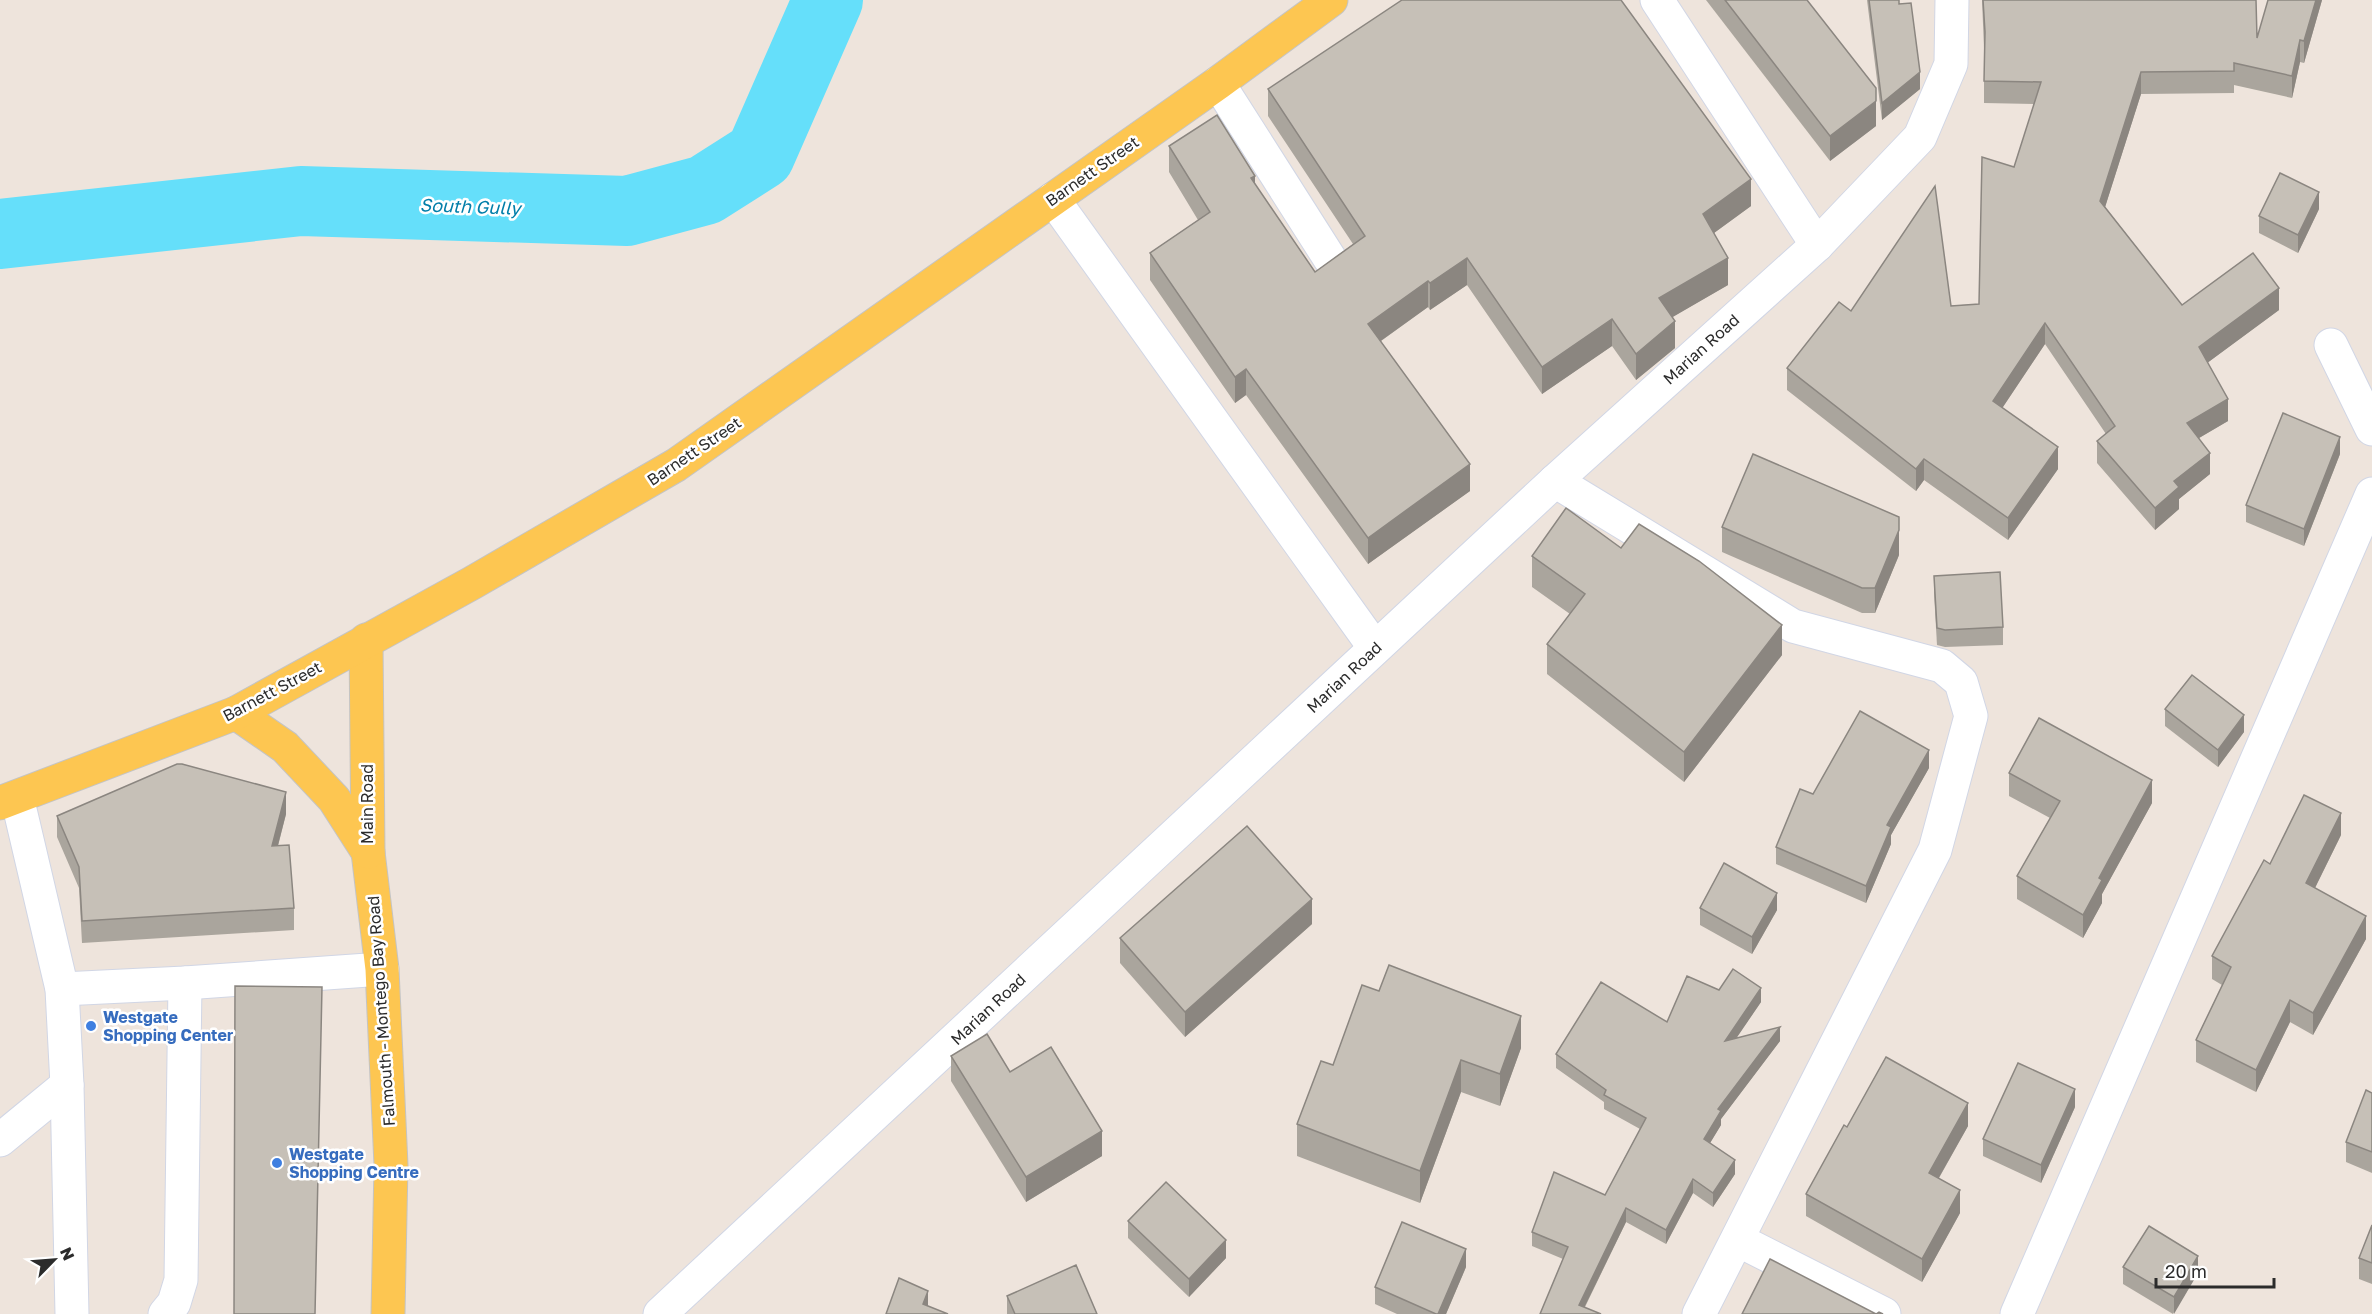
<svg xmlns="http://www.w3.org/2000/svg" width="2372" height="1314" font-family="'Golos Text',sans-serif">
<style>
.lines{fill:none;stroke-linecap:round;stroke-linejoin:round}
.river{stroke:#65dffa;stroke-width:70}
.minor-casing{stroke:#d1d6e5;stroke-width:35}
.major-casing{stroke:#c4c4c4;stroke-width:35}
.minor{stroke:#fff;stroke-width:33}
.major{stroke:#fdc651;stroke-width:33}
.wall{fill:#aaa59d}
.shaded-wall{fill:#8b8680}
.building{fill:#c6c0b7;stroke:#8b8680;stroke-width:1.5}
.shop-dot{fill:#3f7fe0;stroke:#fff;stroke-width:2}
.labels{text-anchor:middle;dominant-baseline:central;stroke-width:5;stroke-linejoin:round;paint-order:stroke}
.street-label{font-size:16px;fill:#2b2b2b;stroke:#fff}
.shop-label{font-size:16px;font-weight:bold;fill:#366cbe;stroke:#fff;text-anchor:start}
.water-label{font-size:18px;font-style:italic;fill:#017ea9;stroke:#fff}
</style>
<rect width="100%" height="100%" fill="#eee4dc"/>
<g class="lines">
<!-- river -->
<polyline class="river" points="0,234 301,201 627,211 705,190 760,155 828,0"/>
<defs>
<g id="minor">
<polyline points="1657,0 1817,245"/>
<polyline points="1218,83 1330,259"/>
<polyline points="1053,199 1375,648"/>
<polyline points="2331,345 2372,429"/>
<polyline points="1555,481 1793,626 1942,666 1961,682 1971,716 1935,850 1699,1314"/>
<polyline points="17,797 62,989 67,1085 72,1314"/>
<polyline points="62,989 185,983 382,969"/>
<polyline points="0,1140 67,1085"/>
<polyline points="1738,1240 1884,1314"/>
<polyline points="165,1314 174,1303 181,1280 185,983"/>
<polyline points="660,1314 1555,481 1817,245 1920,137 1951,64 1952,0"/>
<polyline points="2017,1314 2372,494"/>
</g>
<g id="major">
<polyline points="366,640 368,852 382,969 391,1165 388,1314"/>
<polyline points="236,713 285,747 334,799 368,852"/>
<polyline points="0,803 236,713 472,583 676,465 1218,83 1331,0"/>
</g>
</defs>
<!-- minor casing -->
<use href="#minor" class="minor-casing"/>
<!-- major casing -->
<use href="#major" class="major-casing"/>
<!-- minor -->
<use href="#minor" class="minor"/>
<!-- major -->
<use href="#major" class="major"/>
</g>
<!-- wall -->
<g class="wall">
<polygon points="1706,0 1807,0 1876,126 1830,161"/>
<polygon points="1867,0 1899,0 1899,4 1920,89 1882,120"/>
<polygon points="1982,0 2256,0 2257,38 2268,0 2322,0 2304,63 2300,62 2292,98 2234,85 2234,93 2141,94 2105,207 2182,305 2279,310 2207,363 2228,421 2199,438 2210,474 2179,499 2179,509 2155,530 2097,463 2097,441 2106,434 2045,344 2002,408 2058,469 2008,540 1924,480 1916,491 1787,390 1787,368 1851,311 1979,304 2014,167 2034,104 1984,103 1984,48"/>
<polygon points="1268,89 1751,206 1714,233 1728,285 1672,317 1675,348 1636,380 1612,346 1542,394 1467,285 1430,310 1428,307 1381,341 1470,491 1368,564 1246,395 1235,403 1150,280 1150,253 1198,220 1169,172 1169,146 1255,184 1315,272 1353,244 1268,116"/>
<polygon points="2319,209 2298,253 2259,233 2259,216"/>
<polygon points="2340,454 2304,546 2246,522 2246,505"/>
<polygon points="1722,527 1899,555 1875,613 1862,613 1722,552"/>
<polygon points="1621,548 1782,655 1684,782 1547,674 1547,644 1570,614 1532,587 1532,556"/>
<polygon points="1934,576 2003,627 2003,645 1945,647 1937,645 1934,593"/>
<polygon points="2165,709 2244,732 2218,767 2165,726"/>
<polygon points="1929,768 1891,835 1891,844 1866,903 1776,864 1776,847 1813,794"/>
<polygon points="2009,773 2152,803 2102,894 2102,903 2083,938 2017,899 2017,876 2050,818 2009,796"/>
<polygon points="286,814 278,846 294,908 294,930 82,943 79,888 57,837 57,816"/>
<polygon points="2341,835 2315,888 2366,939 2313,1035 2290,1022 2256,1092 2196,1062 2196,1040 2222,985 2212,979 2212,956 2270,864"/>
<polygon points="1700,908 1777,910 1752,954 1700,925"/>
<polygon points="1312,924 1185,1037 1120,963 1120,938"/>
<polygon points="1719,990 1761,1002 1736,1038 1780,1041 1721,1119 1721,1125 1710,1143 1735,1174 1713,1207 1693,1193 1666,1244 1626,1222 1585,1307 1540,1314 1563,1259 1532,1246 1532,1232 1605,1195 1640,1129 1604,1109 1604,1102 1556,1068 1556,1054 1667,1022"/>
<polygon points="1521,1048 1500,1106 1461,1092 1420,1203 1297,1156 1297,1124 1333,1065"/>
<polygon points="951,1056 1010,1072 1102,1156 1026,1202 951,1081"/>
<polygon points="2372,1093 2372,1173 2346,1162 2346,1142"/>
<polygon points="2075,1107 2041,1183 1983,1156 1983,1139"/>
<polygon points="1968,1126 1939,1178 1960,1213 1922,1282 1806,1216 1806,1194 1847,1127"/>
<polygon points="1128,1221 1226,1258 1189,1297 1128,1238"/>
<polygon points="2372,1225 2372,1284 2359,1279 2359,1258"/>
<polygon points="1466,1267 1446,1314 1397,1314 1375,1304 1375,1287"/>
<polygon points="2123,1267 2198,1273 2173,1314 2123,1284"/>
<polygon points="1007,1296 1097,1314 1007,1314"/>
</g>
<!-- shaded-wall -->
<g class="shaded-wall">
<polygon points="2316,0 2322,0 2304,63 2304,41"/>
<polygon points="2300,40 2300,62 2292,98 2292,76"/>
<polygon points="1920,72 1920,89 1882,120 1882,103"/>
<polygon points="2141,72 2141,94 2100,223 2100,201"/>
<polygon points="1876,101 1876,126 1830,161 1830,136"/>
<polygon points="1255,176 1255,202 1251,178"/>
<polygon points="1751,179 1751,206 1703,241 1703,214"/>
<polygon points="2319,192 2319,209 2298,253 2298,235"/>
<polygon points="1467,258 1467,285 1430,310 1430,283"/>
<polygon points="1728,258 1728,285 1659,325 1659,298"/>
<polygon points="1428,281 1428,307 1368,350 1368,324"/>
<polygon points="2279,288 2279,310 2199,369 2199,347"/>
<polygon points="1612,319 1612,346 1542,394 1542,367"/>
<polygon points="1675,321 1675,348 1636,380 1636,354"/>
<polygon points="2045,323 2045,344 1993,422 1993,401"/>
<polygon points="1246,369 1246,395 1235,403 1235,377"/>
<polygon points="2228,399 2228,421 2187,445 2187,423"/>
<polygon points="2340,437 2340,454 2304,546 2304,529"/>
<polygon points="2058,447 2058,469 2008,540 2008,518"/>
<polygon points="2210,453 2210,474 2179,499 2179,509 2155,530 2155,508 2174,481"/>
<polygon points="1924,459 1924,480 1916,491 1916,469"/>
<polygon points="1470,464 1470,491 1368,564 1368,538"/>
<polygon points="1899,530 1899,555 1875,613 1875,588"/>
<polygon points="1782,625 1782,655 1684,782 1684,752"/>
<polygon points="2244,715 2244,732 2218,767 2218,750"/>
<polygon points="1929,750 1929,768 1891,835 1891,844 1866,903 1866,886 1887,825"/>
<polygon points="2152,780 2152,803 2102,894 2102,903 2083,938 2083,915 2099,878"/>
<polygon points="286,792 286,814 272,868 272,846"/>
<polygon points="2341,813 2341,835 2306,906 2306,883"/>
<polygon points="1777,893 1777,910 1752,954 1752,937"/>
<polygon points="1312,899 1312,924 1185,1037 1185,1012"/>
<polygon points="2366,916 2366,939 2313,1035 2313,1013"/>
<polygon points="1761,988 1761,1002 1725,1055 1725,1041"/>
<polygon points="2290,1000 2290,1022 2256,1092 2256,1070"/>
<polygon points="1521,1016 1521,1048 1500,1106 1500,1074"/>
<polygon points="1780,1027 1780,1041 1721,1119 1721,1125 1704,1153 1704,1139 1718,1109"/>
<polygon points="1461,1060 1461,1092 1420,1203 1420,1171"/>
<polygon points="2075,1089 2075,1107 2041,1183 2041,1165"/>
<polygon points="1968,1103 1968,1126 1929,1195 1929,1173"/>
<polygon points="1102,1131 1102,1156 1026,1202 1026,1177"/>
<polygon points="1735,1160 1735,1174 1713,1207 1713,1193"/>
<polygon points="1693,1179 1693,1193 1666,1244 1666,1230"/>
<polygon points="1960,1190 1960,1213 1922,1282 1922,1259"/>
<polygon points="1626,1208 1626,1222 1581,1314 1579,1305"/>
<polygon points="1226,1240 1226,1258 1189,1297 1189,1279"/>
<polygon points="1466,1249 1466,1267 1446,1314 1438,1314"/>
<polygon points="2198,1256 2198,1273 2174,1314 2174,1297"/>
<polygon points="928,1291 928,1314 923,1304"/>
</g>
<!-- building -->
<g class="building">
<polygon points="1402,0 1621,0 1751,179 1703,214 1728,258 1659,298 1675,321 1636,354 1612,319 1542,367 1467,258 1430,283 1428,281 1368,324 1470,464 1368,538 1246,369 1235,377 1150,253 1210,212 1169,146 1217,115 1255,176 1251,178 1315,272 1365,236 1268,89"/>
<polygon points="1725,0 1807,0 1876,88 1876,101 1830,136"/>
<polygon points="1869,0 1899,0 1899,4 1911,3 1920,72 1882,103"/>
<polygon points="1983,0 2256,0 2257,38 2268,0 2316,0 2304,41 2300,40 2292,76 2234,63 2234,71 2141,72 2100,201 2182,305 2253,253 2279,288 2199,347 2228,399 2187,423 2210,453 2174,481 2179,487 2155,508 2097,441 2115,426 2045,323 1993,401 2058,447 2008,518 1924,459 1916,469 1787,368 1839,302 1851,311 1935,186 1951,306 1979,304 1982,157 2014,167 2041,82 1984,81 1985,32"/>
<polygon points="2280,173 2319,192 2298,235 2259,216"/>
<polygon points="2283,413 2340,437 2304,529 2246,505"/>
<polygon points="1753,454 1899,517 1899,530 1875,588 1862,588 1722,527"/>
<polygon points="1566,508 1621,548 1639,524 1699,561 1782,625 1684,752 1547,644 1585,594 1532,556"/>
<polygon points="2000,572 2003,627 1945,630 1937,628 1934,576"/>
<polygon points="2192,675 2244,715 2218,750 2165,709"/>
<polygon points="1860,711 1929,750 1887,825 1891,827 1866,886 1776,847 1800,789 1813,794"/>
<polygon points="2039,718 2152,780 2099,878 2102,880 2083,915 2017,876 2060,801 2009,773"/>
<polygon points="177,764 182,764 286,792 272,846 289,845 294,908 82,921 79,867 57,816"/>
<polygon points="2304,795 2341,813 2306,883 2366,916 2313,1013 2290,1000 2256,1070 2196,1040 2231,967 2212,956 2264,860 2270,864"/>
<polygon points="1247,826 1312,899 1185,1012 1120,938"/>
<polygon points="1724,863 1777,893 1752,937 1700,908"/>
<polygon points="1389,965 1521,1016 1500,1074 1461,1060 1420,1171 1297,1124 1321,1061 1333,1065 1362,985 1379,991"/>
<polygon points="1733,969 1761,988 1725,1041 1780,1027 1718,1109 1721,1111 1704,1139 1735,1160 1713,1193 1693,1179 1666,1230 1626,1208 1579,1305 1601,1314 1540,1314 1568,1247 1532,1232 1554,1172 1605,1195 1646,1118 1604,1095 1606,1090 1556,1054 1601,982 1667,1022 1687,976 1719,990"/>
<polygon points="235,986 322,987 315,1314 234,1314"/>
<polygon points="987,1034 1010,1072 1051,1047 1102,1131 1026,1177 951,1056"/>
<polygon points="1886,1057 1968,1103 1929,1173 1960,1190 1922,1259 1806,1194 1844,1125 1847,1127"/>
<polygon points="2018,1063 2075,1089 2041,1165 1983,1139"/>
<polygon points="2366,1090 2372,1093 2372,1152 2346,1142"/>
<polygon points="1166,1182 1226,1240 1189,1279 1128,1221"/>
<polygon points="1402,1222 1466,1249 1438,1314 1436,1314 1375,1287"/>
<polygon points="2372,1225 2372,1263 2359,1258"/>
<polygon points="2149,1226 2198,1256 2174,1297 2123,1267"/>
<polygon points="1770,1259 1876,1314 1879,1312 1883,1314 1742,1314"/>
<polygon points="1076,1265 1097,1314 1015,1314 1007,1296"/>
<polygon points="899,1278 928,1291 923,1304 948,1314 886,1314"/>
</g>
<!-- markers -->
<g class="shop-dot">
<circle cx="91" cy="1026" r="6"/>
<circle cx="277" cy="1163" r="6"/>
</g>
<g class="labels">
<!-- street labels -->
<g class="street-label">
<text transform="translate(1092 171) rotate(-35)">Barnett Street</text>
<text transform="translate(1701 349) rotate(-42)">Marian Road</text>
<text transform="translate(694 451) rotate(-34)">Barnett Street</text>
<text transform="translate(1344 677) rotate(-43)">Marian Road</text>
<text transform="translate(272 691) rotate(-28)">Barnett Street</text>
<text transform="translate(367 804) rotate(-90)">Main Road</text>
<text transform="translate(988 1009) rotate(-43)">Marian Road</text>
<text transform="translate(381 1011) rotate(-94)">Falmouth - Montego Bay Road</text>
</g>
<!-- shop labels -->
<g class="shop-label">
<text x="103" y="1017">Westgate<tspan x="103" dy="18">Shopping Center</tspan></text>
<text x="289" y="1154">Westgate<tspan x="289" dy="18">Shopping Centre</tspan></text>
</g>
<!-- water labels -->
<g class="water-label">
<text transform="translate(470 206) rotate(2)">South Gully</text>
</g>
</g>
<!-- north arrow -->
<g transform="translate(54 1260) rotate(65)" stroke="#ffffff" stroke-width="4.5" paint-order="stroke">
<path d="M0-4.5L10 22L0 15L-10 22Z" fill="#2b2b2b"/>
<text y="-9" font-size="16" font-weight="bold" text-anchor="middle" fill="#2b2b2b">N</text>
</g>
<!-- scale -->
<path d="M2156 1278v9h118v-9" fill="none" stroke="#2b2b2b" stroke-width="3"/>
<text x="2165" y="1278" font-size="18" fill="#2b2b2b" stroke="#ffffff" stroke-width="4.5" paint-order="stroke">20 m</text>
</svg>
